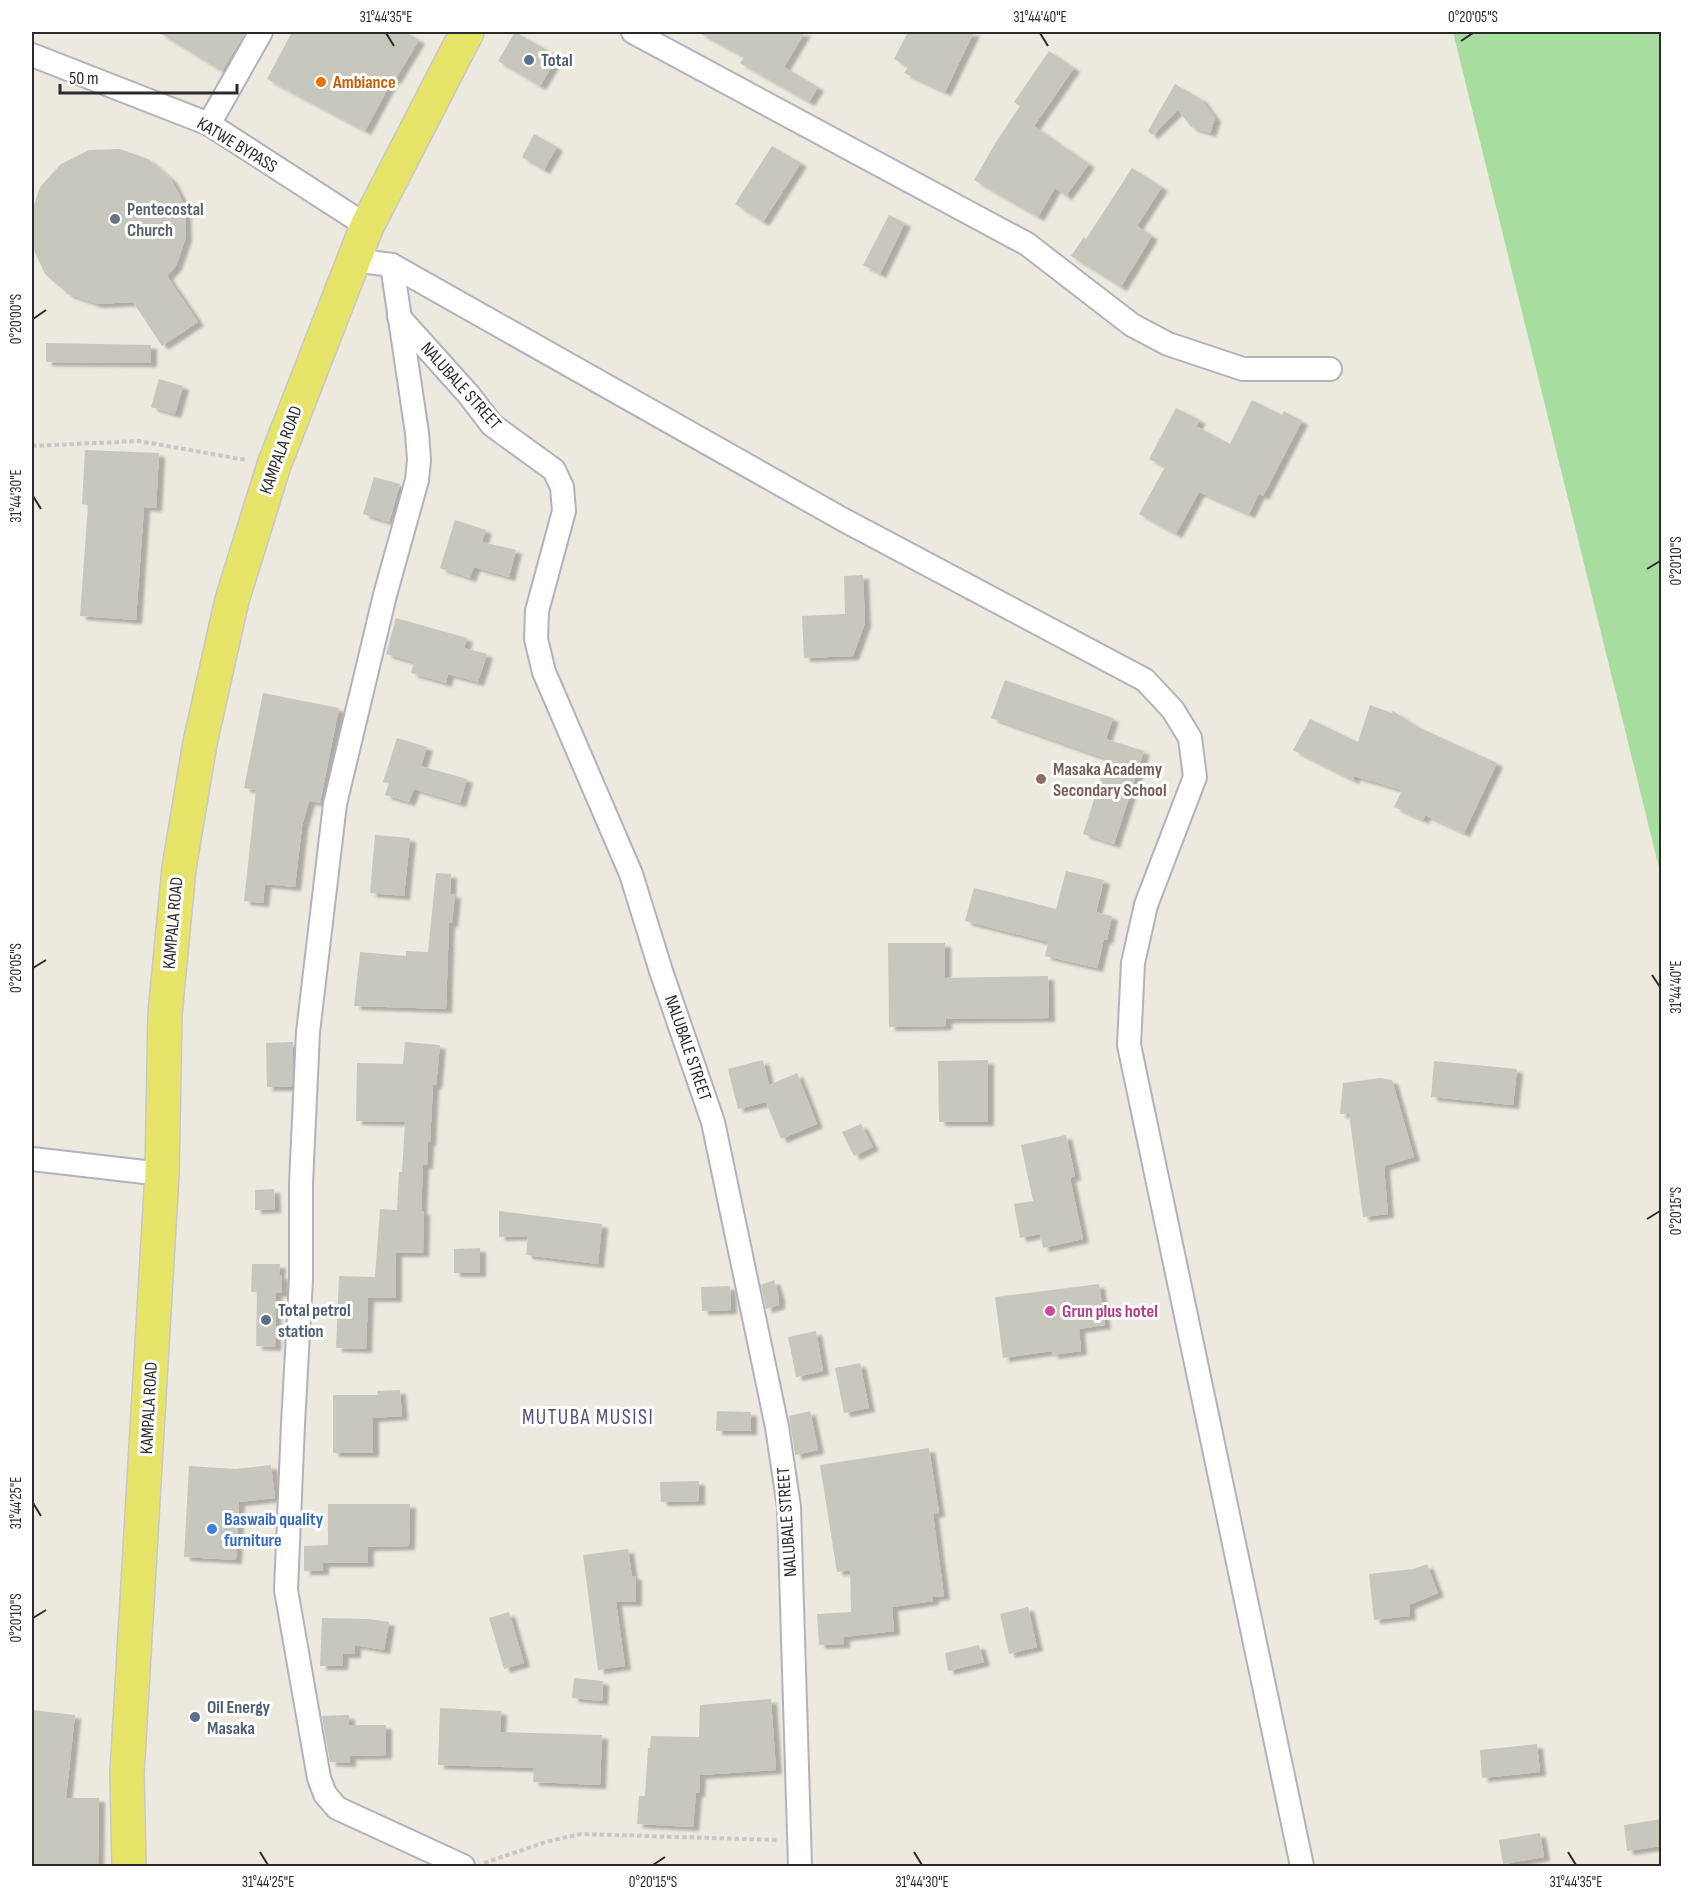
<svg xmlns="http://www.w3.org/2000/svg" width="1693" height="1898" font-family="'Sofia Sans Condensed',sans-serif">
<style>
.green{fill:#a7de9f}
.building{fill:#c8c7bd;filter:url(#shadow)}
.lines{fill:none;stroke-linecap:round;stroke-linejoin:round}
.street-casing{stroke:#b2b2be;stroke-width:26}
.primary-casing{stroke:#c8c8c8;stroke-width:36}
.path{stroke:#c8c8c8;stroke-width:4;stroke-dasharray:4.5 3;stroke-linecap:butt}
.street{stroke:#fff;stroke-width:22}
.primary{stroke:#e7e569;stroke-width:33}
.ticks{fill:none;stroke:#2b2b2b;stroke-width:2}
.service-dot{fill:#5c6f8a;stroke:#fff;stroke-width:2}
.food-dot{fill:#e8710a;stroke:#fff;stroke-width:2}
.worship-dot{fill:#6b7280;stroke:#fff;stroke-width:2}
.education-dot{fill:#8d6e63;stroke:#fff;stroke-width:2}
.hotel-dot{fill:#d1479c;stroke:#fff;stroke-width:2}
.shop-dot{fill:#3f7fe0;stroke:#fff;stroke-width:2}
.labels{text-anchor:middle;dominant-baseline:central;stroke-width:6;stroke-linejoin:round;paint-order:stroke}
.service-label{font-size:18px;font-weight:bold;fill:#4e5e75;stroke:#fff;text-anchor:start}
.food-label{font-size:18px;font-weight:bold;fill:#c56008;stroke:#fff;text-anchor:start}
.street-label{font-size:18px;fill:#2b2b2b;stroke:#fff}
.worship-label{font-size:18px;font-weight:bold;fill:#5b616d;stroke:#fff;text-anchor:start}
.education-label{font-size:18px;font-weight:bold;fill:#785e54;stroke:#fff;text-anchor:start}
.hotel-label{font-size:18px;font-weight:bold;fill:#b23c85;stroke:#fff;text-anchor:start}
.shop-label{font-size:18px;font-weight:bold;fill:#366cbe;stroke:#fff;text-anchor:start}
.quarter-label{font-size:21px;letter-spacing:1.5px;fill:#504e79;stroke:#fff}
.neatline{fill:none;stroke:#2b2b2b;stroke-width:2}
.ticks-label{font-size:15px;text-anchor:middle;fill:#2b2b2b}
</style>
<defs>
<filter id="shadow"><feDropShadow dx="6" dy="4" stdDeviation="1.5" flood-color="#0004"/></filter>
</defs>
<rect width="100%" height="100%" fill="#ece9de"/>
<!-- green -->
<polygon class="green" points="1453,32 1661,32 1661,876"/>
<!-- building -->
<g class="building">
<polygon points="158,32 246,32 222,71"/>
<polygon points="292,32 405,32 419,40 395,80 393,79 365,131 267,79"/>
<polygon points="515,32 558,56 540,86 498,61"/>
<polygon points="698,32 805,32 784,67 818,87 809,102 740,63 744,57"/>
<polygon points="908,32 974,32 945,92 904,73 908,67 894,59"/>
<polygon points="1049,51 1074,68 1034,126 1089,164 1066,196 1055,188 1038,217 974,180 996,142 1020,106 1014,102"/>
<polygon points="1175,84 1201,99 1215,118 1210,133 1191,127 1178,110 1152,135 1148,131"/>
<polygon points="534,134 557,147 544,170 522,157"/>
<polygon points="772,146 801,163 763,222 735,204"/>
<polygon points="120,149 148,159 171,179 185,206 186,237 176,266 167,276 198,322 162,346 133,302 97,304 68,294 45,274 32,246 32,212 40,187 61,164 89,150"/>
<polygon points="1132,168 1162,187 1137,226 1152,236 1121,287 1071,256 1084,237 1086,239"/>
<polygon points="889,215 905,223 880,274 863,265"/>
<polygon points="46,343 151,345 151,363 46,362"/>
<polygon points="159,379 183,386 175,414 151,407"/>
<polygon points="1252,400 1282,415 1284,411 1302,421 1263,496 1259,494 1249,514 1199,492 1176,534 1139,514 1165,467 1149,459 1176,408 1200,420 1196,426 1230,444"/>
<polygon points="85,450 159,453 156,508 144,507 136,620 80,616 88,505 82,504"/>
<polygon points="374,477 400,484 389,522 363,514"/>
<polygon points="455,520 486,530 482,542 516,550 509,577 474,567 470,578 440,568"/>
<polygon points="863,575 865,623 853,656 804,658 802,616 845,614 844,576"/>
<polygon points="396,618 467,638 464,648 487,654 478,682 448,674 446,683 411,673 414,662 386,654"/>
<polygon points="1005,680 1113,718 1106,739 1144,751 1114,844 1083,834 1107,759 991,718"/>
<polygon points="263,693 339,708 320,803 309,801 302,826 295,887 265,884 263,903 244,901 256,790 244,788"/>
<polygon points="1370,705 1392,713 1393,711 1418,727 1497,763 1464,833 1425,815 1423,820 1394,807 1402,790 1354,776 1353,780 1293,750 1310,719 1358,742"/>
<polygon points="397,738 427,747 421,766 467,779 460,803 414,789 409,802 385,795 389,783 383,782"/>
<polygon points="375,835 410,838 404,896 370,893"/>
<polygon points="1066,871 1104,880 1096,912 1112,916 1107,940 1104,939 1097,968 1045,956 1048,942 965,921 974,888 1056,909"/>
<polygon points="436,873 451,874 450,894 455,894 452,923 449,923 446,1009 354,1006 360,952 406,956 406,951 428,952"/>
<polygon points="888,943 945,943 945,978 1048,976 1049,1018 946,1019 946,1026 889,1027"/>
<polygon points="293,1042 292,1087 267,1087 266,1043"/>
<polygon points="405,1042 440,1045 436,1085 433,1085 430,1142 428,1142 427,1165 423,1165 421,1211 424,1211 423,1253 396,1253 396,1298 368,1298 366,1349 336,1348 339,1276 375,1277 380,1209 397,1210 399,1172 402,1172 405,1122 356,1121 357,1063 403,1064"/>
<polygon points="763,1060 769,1085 797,1073 817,1124 781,1139 766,1102 738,1109 728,1069"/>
<polygon points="988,1060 988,1122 939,1122 938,1061"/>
<polygon points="1434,1061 1517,1069 1513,1105 1431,1097"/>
<polygon points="1380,1078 1392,1080 1414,1157 1384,1166 1388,1214 1363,1217 1349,1114 1340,1114 1343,1083"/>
<polygon points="861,1124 873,1147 854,1156 842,1132"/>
<polygon points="1066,1135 1075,1176 1070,1178 1083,1239 1043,1248 1040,1234 1020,1238 1014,1204 1033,1201 1021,1145"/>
<polygon points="274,1189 275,1209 255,1210 255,1190"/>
<polygon points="499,1211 602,1224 598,1264 526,1255 528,1236 499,1237"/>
<polygon points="480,1248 480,1273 454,1273 454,1249"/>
<polygon points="252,1264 280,1264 279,1275 282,1275 282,1293 276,1293 275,1347 256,1346 257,1292 251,1292"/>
<polygon points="774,1280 779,1297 779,1305 766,1309 761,1285"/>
<polygon points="1099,1284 1105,1325 1079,1329 1081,1351 1052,1355 1052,1351 1003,1358 995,1297"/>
<polygon points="730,1286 731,1310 702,1311 701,1287"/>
<polygon points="816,1331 823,1371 796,1377 788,1337"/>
<polygon points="860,1363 869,1408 844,1413 835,1368"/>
<polygon points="400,1390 402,1416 373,1418 373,1453 333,1453 333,1395 378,1395 377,1391"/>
<polygon points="717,1411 751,1412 751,1431 716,1431"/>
<polygon points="810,1411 818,1450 795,1455 789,1416"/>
<polygon points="929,1448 939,1513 933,1514 944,1596 933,1597 933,1601 892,1607 894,1631 844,1637 844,1644 819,1645 817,1614 851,1612 850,1570 837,1572 820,1465"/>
<polygon points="271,1465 275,1498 239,1502 236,1560 184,1557 189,1466 235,1469"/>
<polygon points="699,1481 699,1501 661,1502 660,1482"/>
<polygon points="328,1504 410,1504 409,1546 368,1547 368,1563 323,1563 323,1571 304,1571 304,1546 328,1545"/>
<polygon points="628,1549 632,1576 636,1576 636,1602 616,1602 625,1666 598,1670 583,1555"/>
<polygon points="1427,1564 1438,1593 1409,1605 1410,1616 1374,1620 1369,1574 1414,1569"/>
<polygon points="1028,1607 1037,1647 1009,1654 1000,1614"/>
<polygon points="509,1612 524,1663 504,1669 489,1618"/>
<polygon points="322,1618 369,1619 389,1622 384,1650 355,1645 355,1654 343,1654 342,1666 320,1666"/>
<polygon points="979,1645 984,1662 948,1671 945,1653"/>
<polygon points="574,1678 603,1681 602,1701 572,1698"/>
<polygon points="771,1699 776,1770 700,1775 699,1793 696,1793 693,1827 637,1824 639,1796 645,1796 648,1748 650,1748 651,1736 699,1737 700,1705"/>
<polygon points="440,1708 501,1711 500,1732 602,1735 600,1785 533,1782 534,1768 438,1765"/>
<polygon points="32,1710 75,1715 66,1798 99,1798 98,1866 32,1866"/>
<polygon points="349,1715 349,1725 386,1725 386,1755 350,1756 350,1763 330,1762 322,1716"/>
<polygon points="1537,1744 1540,1772 1482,1778 1480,1750"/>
<polygon points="1662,1819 1662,1846 1627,1851 1624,1825"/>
<polygon points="1540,1833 1544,1857 1503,1864 1499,1840"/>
</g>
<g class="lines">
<defs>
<g id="street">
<polyline points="633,32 1027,244 1132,325 1168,344 1243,369 1330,369"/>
<polyline points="32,55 209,124 367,226"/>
<polyline points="209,124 261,32"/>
<polyline points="353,260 392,265 842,519 1145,680 1173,710 1190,738 1195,777 1146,905 1133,963 1129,1045 1302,1866"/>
<polyline points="392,265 417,433 419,460 417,480 385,595 335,804 308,1032 301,1184 301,1279 293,1424 286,1590 319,1778 325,1794 337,1808 463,1866"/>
<polyline points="399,317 469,395 492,425 554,470 562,487 564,511 537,611 536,639 544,672 631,874 661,971 713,1122 777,1427 789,1507 800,1866"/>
<polyline points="32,1159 162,1174"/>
</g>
<polyline id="primary" points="129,1866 127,1773 162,1174 165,1014 179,868 200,743 232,600 274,465 367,226 467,32"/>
</defs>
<!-- street casing -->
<use href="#street" class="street-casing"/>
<!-- primary casing -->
<use href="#primary" class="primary-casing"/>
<!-- path -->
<g class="path">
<polyline points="32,446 139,441 246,460"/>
<polyline points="484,1863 549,1841 581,1834 778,1840"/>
</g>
<!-- street -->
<use href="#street" class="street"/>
<!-- primary -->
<use href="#primary" class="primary"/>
</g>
<!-- ticks -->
<path class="ticks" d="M 386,33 L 394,46M 1040,33 L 1048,46M 1461,41 L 1473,33M 33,319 L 46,310M 33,496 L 41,509M 1647,569 L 1660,561M 33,968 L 46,960M 1652,975 L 1660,987M 1647,1219 L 1660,1211M 33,1503 L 41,1516M 33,1618 L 46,1610M 260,1852 L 268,1865M 914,1852 L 922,1865M 1568,1852 L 1576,1865M 653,1865 L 665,1857"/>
<!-- markers -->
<g class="service-dot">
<circle cx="529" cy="60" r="6"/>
<circle cx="266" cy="1320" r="6"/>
<circle cx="195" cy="1717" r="6"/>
</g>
<circle class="food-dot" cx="321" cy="82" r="6"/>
<circle class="worship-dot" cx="115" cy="219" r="6"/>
<circle class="education-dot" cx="1041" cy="779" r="6"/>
<circle class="hotel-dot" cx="1050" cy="1311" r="6"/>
<circle class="shop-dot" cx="212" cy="1529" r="6"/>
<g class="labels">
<!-- service labels -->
<g class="service-label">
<text x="541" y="60">Total</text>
<text x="278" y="1310">Total petrol<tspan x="278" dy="21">station</tspan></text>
<text x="207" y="1707">Oil Energy<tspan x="207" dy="21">Masaka</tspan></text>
</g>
<!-- food labels -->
<g class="food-label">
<text x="333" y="82">Ambiance</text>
</g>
<!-- street labels -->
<g class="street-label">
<text transform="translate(237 145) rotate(31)">KATWE BYPASS</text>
<text transform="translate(461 386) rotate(48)">NALUBALE STREET</text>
<text transform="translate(281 450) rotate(-70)">KAMPALA ROAD</text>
<text transform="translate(173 923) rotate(-85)">KAMPALA ROAD</text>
<text transform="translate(688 1048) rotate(71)">NALUBALE STREET</text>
<text transform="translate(149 1408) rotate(-87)">KAMPALA ROAD</text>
<text transform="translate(787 1522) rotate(-94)">NALUBALE STREET</text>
</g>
<!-- worship labels -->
<g class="worship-label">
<text x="127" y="209">Pentecostal<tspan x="127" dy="21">Church</tspan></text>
</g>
<!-- education labels -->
<g class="education-label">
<text x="1053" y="769">Masaka Academy<tspan x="1053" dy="21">Secondary School</tspan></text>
</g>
<!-- hotel labels -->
<g class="hotel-label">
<text x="1062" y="1311">Grun plus hotel</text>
</g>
<!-- shop labels -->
<g class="shop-label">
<text x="224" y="1519">Baswaib quality<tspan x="224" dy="21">furniture</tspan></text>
</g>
<!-- quarter labels -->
<g class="quarter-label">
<text x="588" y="1417">MUTUBA MUSISI</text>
</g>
</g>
<!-- border -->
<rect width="1693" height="1898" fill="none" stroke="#ffffff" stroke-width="66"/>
<!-- scale -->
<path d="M60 84v9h177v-9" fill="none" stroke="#2b2b2b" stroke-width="3"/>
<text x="69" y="84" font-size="18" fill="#2b2b2b" stroke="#ffffff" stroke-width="4.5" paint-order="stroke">50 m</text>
<rect x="33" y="33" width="1627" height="1832" class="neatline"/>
<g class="ticks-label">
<text x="386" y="22">31°44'35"E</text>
<text x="1040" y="22">31°44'40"E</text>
<text x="1473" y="22">0°20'05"S</text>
<text transform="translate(16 319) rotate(-90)" y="5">0°20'00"S</text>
<text transform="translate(16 496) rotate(-90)" y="5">31°44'30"E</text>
<text transform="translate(1676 561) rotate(-90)" y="5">0°20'10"S</text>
<text transform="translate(16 968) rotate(-90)" y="5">0°20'05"S</text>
<text transform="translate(1676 987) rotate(-90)" y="5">31°44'40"E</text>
<text transform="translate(1676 1211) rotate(-90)" y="5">0°20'15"S</text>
<text transform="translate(16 1503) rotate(-90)" y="5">31°44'25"E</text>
<text transform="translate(16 1618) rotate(-90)" y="5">0°20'10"S</text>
<text x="268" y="1887">31°44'25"E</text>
<text x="653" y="1887">0°20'15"S</text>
<text x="922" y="1887">31°44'30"E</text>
<text x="1576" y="1887">31°44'35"E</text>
</g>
</svg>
